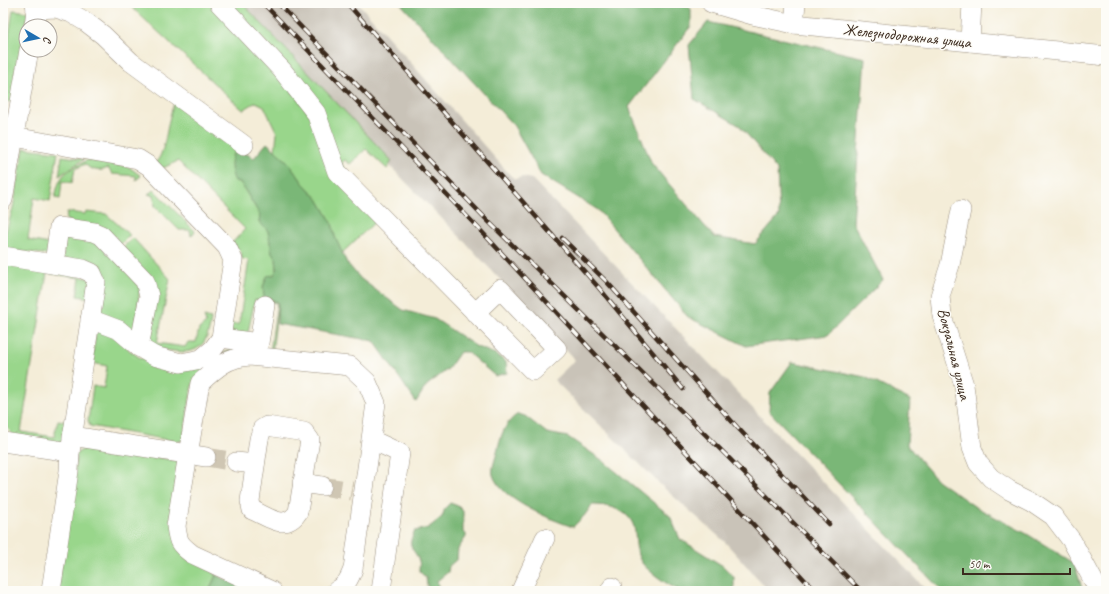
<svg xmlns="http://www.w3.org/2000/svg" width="1109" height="594" font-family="Caveat,sans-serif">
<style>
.industrial{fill:#c9c3b8}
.green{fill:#99d68b;stroke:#6a8054}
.forest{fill:#7ab777;stroke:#5a704a}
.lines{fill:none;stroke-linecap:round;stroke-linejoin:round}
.minor-tunnel{stroke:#cfc6b3;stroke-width:19;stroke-dasharray:19 10;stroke-linecap:butt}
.minor-casing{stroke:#988c7b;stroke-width:20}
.minor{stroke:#fff;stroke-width:19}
.rail-casing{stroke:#3b2a1e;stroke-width:4.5}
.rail{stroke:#fdfcf7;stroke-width:3;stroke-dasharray:9;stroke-linecap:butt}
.labels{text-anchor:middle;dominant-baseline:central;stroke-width:3;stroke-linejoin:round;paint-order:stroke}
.street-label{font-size:16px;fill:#3b2a1e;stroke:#fdfcf7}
</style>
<rect width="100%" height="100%" fill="#fdfcf7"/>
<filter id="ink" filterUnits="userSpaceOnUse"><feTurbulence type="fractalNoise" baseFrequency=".025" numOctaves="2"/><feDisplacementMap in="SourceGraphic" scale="8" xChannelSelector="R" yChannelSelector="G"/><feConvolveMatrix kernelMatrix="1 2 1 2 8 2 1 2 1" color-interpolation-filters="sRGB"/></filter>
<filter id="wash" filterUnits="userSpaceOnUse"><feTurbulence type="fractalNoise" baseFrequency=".012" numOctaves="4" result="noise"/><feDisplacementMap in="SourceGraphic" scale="16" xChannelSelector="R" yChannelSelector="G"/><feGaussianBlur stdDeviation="0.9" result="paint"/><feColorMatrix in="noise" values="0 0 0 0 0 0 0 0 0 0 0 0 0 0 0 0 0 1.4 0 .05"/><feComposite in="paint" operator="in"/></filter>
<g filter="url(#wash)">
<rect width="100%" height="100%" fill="#f4edd8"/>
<!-- industrial -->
<polygon class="industrial" points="229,3 358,3 511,176 515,179 522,177 532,179 928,591 769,591 725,542 664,488 554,380 575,360 465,242"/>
<!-- green -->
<g class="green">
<polygon points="127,3 212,3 302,100 377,220 342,253 335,237 332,223 318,199 303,183 288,162 275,151 277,133 264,106 256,102 243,110"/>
<polygon points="226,3 242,3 392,161 387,169 366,149 350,164 345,160 339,166 332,145"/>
<polygon points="13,10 28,12 12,102 3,101 3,72"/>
<path d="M 175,102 L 180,106 L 183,103 L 242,147 L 232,155 L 232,171 L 235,181 L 240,182 L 260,215 L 259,222 L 268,231 L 272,253 L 276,258 L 277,269 L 274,275 L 267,277 L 263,287 L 264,297 L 278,302 L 272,354 L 237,349 C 219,352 199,371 192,386 L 183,441 L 174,441 L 90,426 L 88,421 L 93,386 L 104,388 L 107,366 L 92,363 L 96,331 L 99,329 L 119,335 L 128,349 L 140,358 L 180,369 L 197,367 L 231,349 L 237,347 L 270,352 L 277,303 L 255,300 L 248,332 L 241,337 L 231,333 L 229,326 L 232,324 L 239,324 L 249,260 L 242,259 L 241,252 L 232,243 L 245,229 L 178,161 L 161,169 L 155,163 C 167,153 166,119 175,102 Z"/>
<polygon points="24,148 58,152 50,201 34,198 28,240 49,244 50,255 3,249 5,235 13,208"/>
<polygon points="62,156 84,159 59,176"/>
<path d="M 87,160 L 129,167 L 141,176 L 136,180 L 136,176 L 112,174 L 108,168 C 100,172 91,171 85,164 L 75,169 L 72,183 L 62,181 L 60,199 L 55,198 C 60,172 65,173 87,160 Z"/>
<polygon points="154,190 195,231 191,236 190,230 179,230 155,206 154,196 148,194"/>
<polygon points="67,212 85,214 86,212 106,214 130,235 120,245 66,220"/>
<polygon points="64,233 93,237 140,284 135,339 97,316 102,266 63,259"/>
<path d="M 133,238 L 170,279 L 157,343 L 185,347 L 188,342 L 196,342 L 199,329 L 206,323 L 204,317 L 211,319 C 208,343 200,355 173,351 C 162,350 156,349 147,342 L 155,284 L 123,247 Z"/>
<polygon points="3,261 92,279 90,298 77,296 80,278 47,273 21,432 54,437 58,420 71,422 67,445 15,438 3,422"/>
<polygon points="89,446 179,461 171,520 216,575 209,591 58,591 77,453"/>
</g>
<!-- forest -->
<g class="forest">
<polygon points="400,3 685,3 691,9 691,26 629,107 652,164 714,237 755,244 779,216 777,170 740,126 694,99 689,45 708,22 865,58 853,223 883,280 828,335 746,346 688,317 598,210 541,175 514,126"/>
<path d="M 267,143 L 288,162 L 303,183 L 318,199 L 332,223 L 335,237 L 347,263 L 361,279 L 403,310 L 435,319 L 477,347 L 495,354 L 506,362 L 507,373 L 495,376 L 467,352 L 460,352 L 448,369 L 426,386 L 416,402 L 374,341 L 277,324 L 278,302 L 264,297 L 263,287 L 267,276 L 274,275 L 277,269 L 276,258 L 272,254 L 268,231 L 259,222 L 260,215 L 240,182 L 235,181 C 230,172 228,154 239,150 L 254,158 Z"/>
<polygon points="792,362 865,377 910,400 907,445 937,480 974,506 1027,534 1074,563 1083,591 942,591 769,411 770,393"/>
<path d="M 518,414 L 525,416 L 547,433 L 568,437 L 602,460 L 670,516 L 680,539 L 723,566 L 734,577 L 734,591 C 722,591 687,594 679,590 C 669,586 648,571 642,563 C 634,552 637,539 634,527 C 629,509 607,505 592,505 L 584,516 L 573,527 C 550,519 501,500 493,475 C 491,468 497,455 498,448 C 501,435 506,421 518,414 Z"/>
<path d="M 450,503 L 458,506 L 463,511 L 463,532 L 466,534 L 466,537 L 458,549 L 457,559 L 449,566 L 448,572 L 437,581 L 439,591 L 428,591 L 426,578 L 419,571 C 419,568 420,564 419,561 C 415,548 405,549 415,531 L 428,528 L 442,517 L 445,508 Z"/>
<polygon points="216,575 253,591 209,591"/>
</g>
</g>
<g filter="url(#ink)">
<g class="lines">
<!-- minor-tunnel -->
<g class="minor-tunnel">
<polyline points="206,457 236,462"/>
<polyline points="322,486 352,491"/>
</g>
<defs>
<g id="minor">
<polyline points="37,3 36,9 56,8 71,13 86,22 103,35 131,62 244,145"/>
<polyline points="219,3 282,70 316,113 337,172 533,371 557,349 500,289 475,313"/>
<polyline points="711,3 752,15 794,24 1106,56"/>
<polyline points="794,24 796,3"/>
<polyline points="34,26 36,9 35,3"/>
<polyline points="970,42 972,3"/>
<polyline points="14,137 138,159 149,166 227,247 233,260 221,338 213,349 201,359 181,363 154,356 139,347 149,296 145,281 101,235 94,232 59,227 54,264"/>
<polyline points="3,200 29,50"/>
<polyline points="961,210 950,265 940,296 942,316 964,385 972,448 978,463 991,478 1009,490 1031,501 1053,516 1072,541 1099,591"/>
<polyline points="3,256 83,269 92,273 96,282 70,452 69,471 51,591"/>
<polyline points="90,319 119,330 139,347"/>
<polyline points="221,338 259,343 265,305"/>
<path d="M 267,426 L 304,432 L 310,440 L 298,512 C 285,532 269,517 252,510 L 250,501 L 259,439 L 262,429 Z"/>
<polyline points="72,436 206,457"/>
<polyline points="372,440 400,453 381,591"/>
<polyline points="3,442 70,452"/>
<polyline points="236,462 255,464"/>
<polyline points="302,483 322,486"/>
<path d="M 272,591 L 192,554 C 179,544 178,542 176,526 L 200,383 C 216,368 228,357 250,356 L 350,366 L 367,382 L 376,403 L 353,569 C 349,580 346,585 336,591"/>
<polyline points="521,591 545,538"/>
<polyline points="610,591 612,587"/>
</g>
</defs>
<!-- minor casing -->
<use href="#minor" class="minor-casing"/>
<!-- minor -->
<use href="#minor" class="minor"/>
<defs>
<g id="rail">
<polyline points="263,3 482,232 815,591"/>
<polyline points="278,3 488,221 721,450 861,591"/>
<polyline points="347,3 599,288 683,389"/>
<polyline points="562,238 606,281 737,427 829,524"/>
</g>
</defs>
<!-- rail casing -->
<use href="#rail" class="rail-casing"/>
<!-- rail -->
<use href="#rail" class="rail"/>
</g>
</g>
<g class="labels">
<!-- street labels -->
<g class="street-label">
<text transform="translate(907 36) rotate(6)">Железнодорожная улица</text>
<text transform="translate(954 354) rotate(76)">Вокзальная улица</text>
</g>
</g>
<!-- margin -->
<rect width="1109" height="594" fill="none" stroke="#fdfcf7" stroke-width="16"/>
<!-- north arrow -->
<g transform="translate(38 38) rotate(99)"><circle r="19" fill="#fdfcf7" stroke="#afa8a0"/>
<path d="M0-3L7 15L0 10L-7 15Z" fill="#1f6fb2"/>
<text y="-6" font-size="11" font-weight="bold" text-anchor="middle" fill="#3b2a1e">С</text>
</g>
<!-- scale -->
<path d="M963 568v6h107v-6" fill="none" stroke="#3b2a1e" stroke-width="2"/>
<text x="969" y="568" font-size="12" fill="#3b2a1e" stroke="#fdfcf7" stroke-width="3" paint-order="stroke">50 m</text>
</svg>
